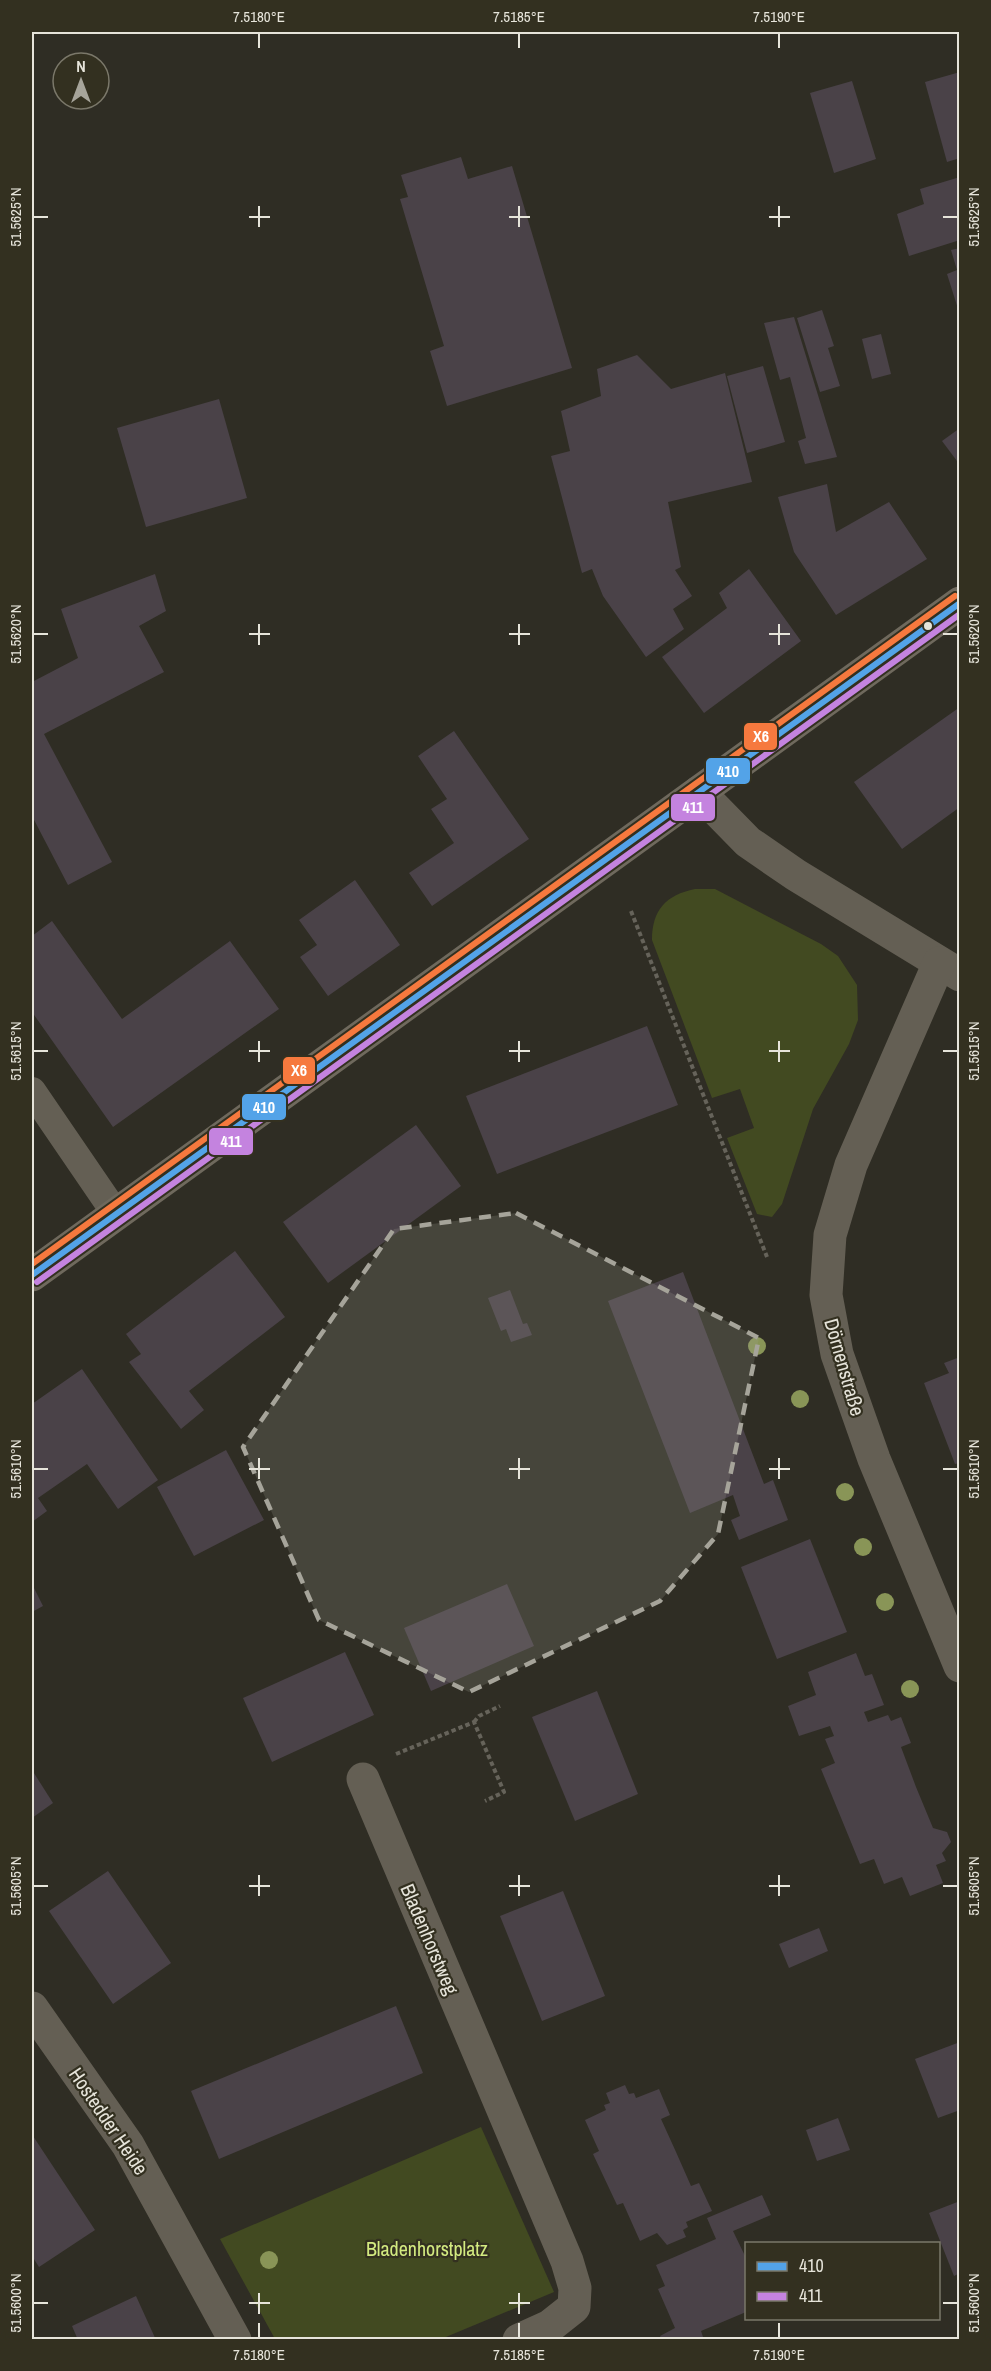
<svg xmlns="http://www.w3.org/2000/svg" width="991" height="2371" font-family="'Archivo Narrow',sans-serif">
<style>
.green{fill:#424a21}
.building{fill:#4a4248}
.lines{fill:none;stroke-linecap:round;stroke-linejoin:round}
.path{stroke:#66635a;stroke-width:4;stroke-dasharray:4.5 3;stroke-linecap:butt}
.service{stroke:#645f54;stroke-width:28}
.minor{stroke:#645f54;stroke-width:33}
.secondary{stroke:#6f695d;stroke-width:33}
.bus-1-casing{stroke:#333020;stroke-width:10}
.bus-2-casing{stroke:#333020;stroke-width:10}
.bus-3-casing{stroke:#333020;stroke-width:10}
.bus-1{stroke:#53a3e8;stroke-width:6}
.bus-2{stroke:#c483df;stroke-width:6}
.bus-3{stroke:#f6793e;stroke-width:6}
.tree{fill:#899557}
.marked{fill:#a6a49a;fill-opacity:0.2;stroke:#a6a49a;stroke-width:4.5;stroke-dasharray:12 8;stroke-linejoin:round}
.ticks{fill:none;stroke:#e6e4da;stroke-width:2}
.bus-dot{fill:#e6e4da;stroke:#333020;stroke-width:2}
.labels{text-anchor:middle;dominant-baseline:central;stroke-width:4.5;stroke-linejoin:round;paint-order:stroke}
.street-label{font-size:20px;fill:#e6e4da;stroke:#333020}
.park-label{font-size:20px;fill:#d3ea80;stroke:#333020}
.line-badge{stroke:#333020;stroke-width:2}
.badge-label{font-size:16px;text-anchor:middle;font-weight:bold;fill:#fff}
.neatline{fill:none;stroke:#e6e4da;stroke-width:2}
.ticks-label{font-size:15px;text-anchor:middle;fill:#e6e4da}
</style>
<rect width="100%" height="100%" fill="#2f2d24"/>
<!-- green -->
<g class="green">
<path d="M 695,889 L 715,889 L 821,944 L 838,956 L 857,985 L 858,1020 L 849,1044 L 813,1109 L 782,1204 L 772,1217 L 757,1214 L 727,1138 L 754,1128 L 740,1089 L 712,1098 L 652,940 C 652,910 666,895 695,889 Z"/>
<polygon points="481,2127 554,2292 441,2339 275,2339 220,2239"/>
</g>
<!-- building -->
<g class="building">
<polygon points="960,72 960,158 947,162 925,82"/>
<polygon points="852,81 876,159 834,173 810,93"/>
<polygon points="461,157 468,179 512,166 572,368 447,406 430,351 444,346 400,199 408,197 401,175"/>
<polygon points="960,177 960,240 909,256 897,214 924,204 920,189"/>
<polygon points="960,248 960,312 959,312 947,274 957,270 951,250"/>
<polygon points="822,310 834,346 828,348 840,386 820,392 797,318"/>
<polygon points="794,317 837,457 805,464 798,441 806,438 790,377 780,380 764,323"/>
<polygon points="881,334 891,374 872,379 862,339"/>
<polygon points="637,355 671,389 725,373 752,482 668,502 681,567 675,570 692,596 673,609 684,629 646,657 603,596 592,569 582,573 551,456 570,451 561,411 601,396 597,369"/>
<polygon points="763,366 785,442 747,453 727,376"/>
<polygon points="219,399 247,498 146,527 117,428"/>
<polygon points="960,428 960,465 942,441"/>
<polygon points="827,484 836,532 889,502 927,559 836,615 794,552 778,497"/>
<polygon points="749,569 801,641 704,713 662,657 727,608 719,593"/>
<polygon points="155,574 166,611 139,626 164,672 44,734 112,862 68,885 32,816 32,682 78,658 61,609"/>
<polygon points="960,707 960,807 902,849 854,782"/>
<polygon points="454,731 529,839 432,906 409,873 454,843 431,809 447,799 418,756"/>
<polygon points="355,880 400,945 328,996 300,957 317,945 299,920"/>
<polygon points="52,921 122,1019 230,941 279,1009 113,1127 32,1012 32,936"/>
<polygon points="647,1026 678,1105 497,1174 466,1096"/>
<polygon points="416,1125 461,1186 328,1283 283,1222"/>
<polygon points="235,1251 285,1317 189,1391 204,1410 181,1429 129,1362 141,1354 126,1334"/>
<polygon points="683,1272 764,1484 773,1480 788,1520 739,1540 731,1520 740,1516 733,1495 690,1513 608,1301"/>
<polygon points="510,1290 523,1324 527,1323 532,1335 511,1342 506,1329 501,1331 488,1298"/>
<polygon points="960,1357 960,1463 955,1464 924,1383 949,1373 944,1363"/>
<polygon points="82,1369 158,1480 118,1509 87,1464 38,1498 47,1511 32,1522 32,1404"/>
<polygon points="226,1450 264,1520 194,1556 157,1487"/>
<polygon points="810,1539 847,1632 777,1659 741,1567"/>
<polygon points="32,1584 43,1606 32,1612"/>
<polygon points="507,1584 534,1646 431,1691 404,1628"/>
<polygon points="345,1652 374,1715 272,1762 243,1698"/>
<polygon points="856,1653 865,1676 872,1674 884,1705 864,1712 868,1722 888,1715 891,1721 901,1717 911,1743 901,1747 916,1787 933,1828 947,1832 951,1842 942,1853 946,1861 936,1865 943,1883 910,1896 902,1877 884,1884 874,1859 860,1864 821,1769 835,1763 825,1739 834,1736 830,1726 799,1736 788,1706 816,1695 808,1672"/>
<polygon points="597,1691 638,1794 575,1821 532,1717"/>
<polygon points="32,1770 53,1803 32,1818"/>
<polygon points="108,1871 171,1963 113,2004 49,1911"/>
<polygon points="563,1891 605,1996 542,2021 500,1916"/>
<polygon points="819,1928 828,1951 789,1968 779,1944"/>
<polygon points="396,2006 423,2073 219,2159 191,2091"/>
<polygon points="960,2042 960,2110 938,2118 915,2059"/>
<polygon points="625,2085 629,2094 634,2093 636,2098 659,2089 670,2115 661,2119 676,2152 691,2186 699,2183 712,2211 686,2222 688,2227 683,2230 686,2237 667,2245 657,2233 640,2241 623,2203 617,2205 593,2154 599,2151 585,2120 606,2110 604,2105 610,2103 606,2093"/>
<polygon points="838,2118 850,2150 817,2161 806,2130"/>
<polygon points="33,2136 95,2230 39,2267 32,2256"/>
<polygon points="762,2195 771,2215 733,2231 746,2258 746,2312 701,2331 704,2340 662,2340 660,2336 675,2328 658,2289 665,2286 656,2265 716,2239 707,2218"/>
<polygon points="960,2201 960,2273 954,2276 929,2213"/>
<polygon points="136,2296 156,2340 78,2340 72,2326"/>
</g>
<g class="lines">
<!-- path -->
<g class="path">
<polyline points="631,911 767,1257"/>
<polyline points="474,1722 479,1716 500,1706"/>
<polyline points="396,1754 474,1722 504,1792 485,1801"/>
</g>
<!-- service -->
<polyline class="service" points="32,1091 116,1214"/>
<!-- minor -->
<g class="minor">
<polyline points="699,792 748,842 796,875 960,975"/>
<polyline points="939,963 851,1165 830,1235 826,1295 837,1354 874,1459 960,1666"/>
<polyline points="363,1779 567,2261 575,2288 574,2307 550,2326 519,2340"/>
<polyline points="32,2008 128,2145 235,2340"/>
</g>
<!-- secondary -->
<polyline class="secondary" points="32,1275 960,603"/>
<defs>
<polyline id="bus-1" points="32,1275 960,603"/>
<polyline id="bus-2" points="37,1282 960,614"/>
<polyline id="bus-3" points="32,1264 955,596"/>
</defs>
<!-- bus-1 casing -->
<use href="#bus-1" class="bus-1-casing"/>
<!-- bus-2 casing -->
<use href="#bus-2" class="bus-2-casing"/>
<!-- bus-3 casing -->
<use href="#bus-3" class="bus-3-casing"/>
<!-- bus-1 -->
<use href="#bus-1" class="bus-1"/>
<!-- bus-2 -->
<use href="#bus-2" class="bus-2"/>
<!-- bus-3 -->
<use href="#bus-3" class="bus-3"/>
</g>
<!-- trees -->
<g class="tree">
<circle cx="757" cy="1346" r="9"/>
<circle cx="800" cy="1399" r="9"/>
<circle cx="845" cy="1492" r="9"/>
<circle cx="863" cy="1547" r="9"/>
<circle cx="885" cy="1602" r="9"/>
<circle cx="910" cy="1689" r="9"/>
<circle cx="269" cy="2260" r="9"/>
</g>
<!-- marked area -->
<path class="marked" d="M 516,1213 L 759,1338 L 718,1534 L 660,1601 L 469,1692 L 319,1620 L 243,1447 L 394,1229 Z"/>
<!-- ticks -->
<path class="ticks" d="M 259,33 L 259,48M 519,33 L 519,48M 779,33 L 779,48M 259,206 L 259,227M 519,206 L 519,227M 779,206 L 779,227M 33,217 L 48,217M 249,217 L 270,217M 509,217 L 530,217M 769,217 L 790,217M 943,217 L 958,217M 259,624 L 259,645M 519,624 L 519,645M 779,624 L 779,645M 33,634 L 48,634M 249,634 L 270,634M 509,634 L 530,634M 769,634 L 790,634M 943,634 L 958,634M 259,1041 L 259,1062M 519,1041 L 519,1062M 779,1041 L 779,1062M 33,1051 L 48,1051M 249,1051 L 270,1051M 509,1051 L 530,1051M 769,1051 L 790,1051M 943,1051 L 958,1051M 259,1458 L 259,1479M 519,1458 L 519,1479M 779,1458 L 779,1479M 33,1469 L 48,1469M 249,1469 L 270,1469M 509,1469 L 530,1469M 769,1469 L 790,1469M 943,1469 L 958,1469M 259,1875 L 259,1896M 519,1875 L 519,1896M 779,1875 L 779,1896M 33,1886 L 48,1886M 249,1886 L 270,1886M 509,1886 L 530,1886M 769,1886 L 790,1886M 943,1886 L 958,1886M 259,2293 L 259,2314M 519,2293 L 519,2314M 33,2303 L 48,2303M 249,2303 L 270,2303M 509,2303 L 530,2303M 943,2303 L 958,2303M 259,2323 L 259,2338M 519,2323 L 519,2338M 779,2323 L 779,2338"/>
<!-- markers -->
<circle class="bus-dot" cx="928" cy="626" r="5"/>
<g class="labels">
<!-- street labels -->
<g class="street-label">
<text transform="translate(845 1367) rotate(74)">Dörnenstraße</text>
<text transform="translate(430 1939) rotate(67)">Bladenhorstweg</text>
<text transform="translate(109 2121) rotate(56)">Hostedder Heide</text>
</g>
<!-- park labels -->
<g class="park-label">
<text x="427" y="2248">Bladenhorstplatz</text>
</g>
</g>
<g class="line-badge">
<rect x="743" y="722" width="35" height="29" rx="6" fill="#f6793e"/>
<rect x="705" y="757" width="46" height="28" rx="6" fill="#53a3e8"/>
<rect x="670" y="793" width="46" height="29" rx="6" fill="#c483df"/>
<rect x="282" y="1056" width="34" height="29" rx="6" fill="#f6793e"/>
<rect x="241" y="1093" width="46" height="28" rx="6" fill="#53a3e8"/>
<rect x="208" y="1127" width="46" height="29" rx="6" fill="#c483df"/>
</g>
<g class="badge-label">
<text x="761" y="742">X6</text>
<text x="728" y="777">410</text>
<text x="693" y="813">411</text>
<text x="299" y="1076">X6</text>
<text x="264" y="1113">410</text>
<text x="231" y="1147">411</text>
</g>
<!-- border -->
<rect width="991" height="2371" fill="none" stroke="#333020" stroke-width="66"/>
<!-- legend -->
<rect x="745" y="2242" width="195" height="78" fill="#333020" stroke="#7b786a" stroke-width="1.5"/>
<rect x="757" y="2262" width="30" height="9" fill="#53a3e8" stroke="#7b786a" stroke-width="1.5"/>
<text x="799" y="2272" font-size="18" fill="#e6e4da">410</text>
<rect x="757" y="2292" width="30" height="9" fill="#c483df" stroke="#7b786a" stroke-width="1.5"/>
<text x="799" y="2302" font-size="18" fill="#e6e4da">411</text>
<!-- north arrow -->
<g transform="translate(81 81)"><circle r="28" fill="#333020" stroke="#7b786a" stroke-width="1.5"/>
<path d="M0-4.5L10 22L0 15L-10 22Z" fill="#a6a49a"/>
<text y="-9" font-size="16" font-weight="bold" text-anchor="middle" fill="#e6e4da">N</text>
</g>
<rect x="33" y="33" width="925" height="2305" class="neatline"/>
<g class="ticks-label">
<text x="259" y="22">7.5180°E</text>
<text x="519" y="22">7.5185°E</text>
<text x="779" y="22">7.5190°E</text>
<text transform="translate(16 217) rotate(-90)" y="5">51.5625°N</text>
<text transform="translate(974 217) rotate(-90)" y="5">51.5625°N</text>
<text transform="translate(16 634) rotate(-90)" y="5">51.5620°N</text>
<text transform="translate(974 634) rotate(-90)" y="5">51.5620°N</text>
<text transform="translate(16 1051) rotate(-90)" y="5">51.5615°N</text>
<text transform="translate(974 1051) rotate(-90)" y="5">51.5615°N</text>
<text transform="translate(16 1469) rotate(-90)" y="5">51.5610°N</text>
<text transform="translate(974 1469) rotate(-90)" y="5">51.5610°N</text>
<text transform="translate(16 1886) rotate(-90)" y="5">51.5605°N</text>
<text transform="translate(974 1886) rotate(-90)" y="5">51.5605°N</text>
<text transform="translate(16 2303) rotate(-90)" y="5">51.5600°N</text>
<text transform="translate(974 2303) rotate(-90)" y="5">51.5600°N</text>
<text x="259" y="2360">7.5180°E</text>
<text x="519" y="2360">7.5185°E</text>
<text x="779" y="2360">7.5190°E</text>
</g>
</svg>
